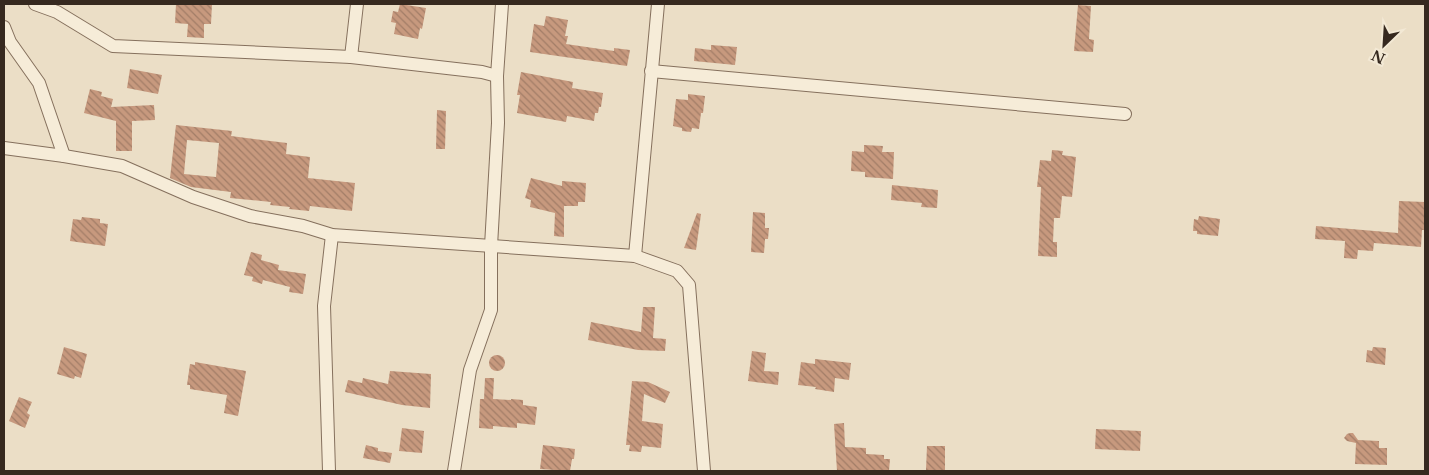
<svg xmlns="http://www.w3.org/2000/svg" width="1429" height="475" font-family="'Libre Baskerville',serif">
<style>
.building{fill:url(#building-back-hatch);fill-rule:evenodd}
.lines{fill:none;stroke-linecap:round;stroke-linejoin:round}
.minor-casing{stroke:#85705d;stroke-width:14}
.minor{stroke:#f6ecd8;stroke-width:12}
</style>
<defs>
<pattern id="building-back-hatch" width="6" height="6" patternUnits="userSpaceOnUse" patternTransform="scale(1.25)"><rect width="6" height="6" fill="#c7997e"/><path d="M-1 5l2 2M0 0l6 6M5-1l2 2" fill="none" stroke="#a27d67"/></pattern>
</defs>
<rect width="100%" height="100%" fill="#ebdec6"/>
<!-- building -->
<g class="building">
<polygon points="176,4 212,4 211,24 204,24 204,38 187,37 188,24 175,23"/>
<polygon points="400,4 426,8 422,29 420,28 418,39 394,34 396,23 391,22 393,11 398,12"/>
<polygon points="1078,5 1091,6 1089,39 1094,40 1093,52 1074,51"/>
<polygon points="546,16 568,20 565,36 568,36 566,44 614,51 614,48 630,50 627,66 530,52 534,24 544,26"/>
<polygon points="711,45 737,47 735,65 694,61 695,48 711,50"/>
<polygon points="130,69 162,75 158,94 127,88"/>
<polygon points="521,72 573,82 572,88 603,93 601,107 599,107 598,113 595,113 594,121 567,116 566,122 517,113 520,95 517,95"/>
<polygon points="90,89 102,92 101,96 113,99 111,107 154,105 155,120 132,121 132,151 116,151 116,121 84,113"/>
<polygon points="688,94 705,96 703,113 701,113 699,129 692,128 691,132 682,131 682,128 673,126 676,99 688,100"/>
<polygon points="437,110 446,111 445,149 436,149"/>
<path d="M 176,125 L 232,131 L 231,136 L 287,143 L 286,154 L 310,157 L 308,178 L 355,183 L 352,211 L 310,206 L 309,211 L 289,209 L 290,207 L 270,205 L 271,202 L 230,198 L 231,192 L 191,187 L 170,178 ZM 187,140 L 219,143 L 216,177 L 184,174 Z"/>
<polygon points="864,145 883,146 882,152 894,152 893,179 865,177 865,172 851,171 852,151 864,152"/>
<polygon points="1052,150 1063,151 1062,155 1076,157 1072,197 1062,196 1060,218 1054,218 1053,242 1057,242 1057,257 1038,256 1041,187 1037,187 1040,160 1051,161"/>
<polygon points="531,178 562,186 562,181 586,183 585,202 578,202 578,206 564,206 564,237 554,236 555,213 530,207 531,200 525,198"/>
<polygon points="892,185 938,190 937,208 921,207 922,203 891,200"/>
<polygon points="1399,201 1425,202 1425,230 1422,230 1421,247 1374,243 1373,251 1358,250 1357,259 1344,258 1345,241 1315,239 1316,226 1398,233"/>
<polygon points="753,212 765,213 765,228 769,228 768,239 765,239 764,253 751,252"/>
<polygon points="697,213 701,214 696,250 684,248"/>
<polygon points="1199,216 1220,219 1218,236 1197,234 1197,231 1193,231 1194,219 1198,220"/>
<polygon points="82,217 100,219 100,223 108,224 105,246 70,241 73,219 81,220"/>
<polygon points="251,252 262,255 261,260 279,265 278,270 306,274 303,294 289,292 290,287 263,280 262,284 252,281 253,277 244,275"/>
<polygon points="643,307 655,307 653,338 666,339 665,351 638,350 588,340 591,322 641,332"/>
<polygon points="64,347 87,354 81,378 75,376 74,379 57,374"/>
<polygon points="1373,347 1386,348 1385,365 1366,362 1367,350 1372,351"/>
<polygon points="752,351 766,353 764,371 779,372 778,385 748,381"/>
<circle cx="497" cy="363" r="8"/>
<polygon points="815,359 851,363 849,380 835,378 834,392 815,389 816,387 798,385 801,362 815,364"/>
<polygon points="195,362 246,371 238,416 224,413 227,395 190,389 190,385 187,385 190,364 195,365"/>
<polygon points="390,371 431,374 430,408 402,405 345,392 348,380 362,383 363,378 388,384"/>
<polygon points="485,378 494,378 493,399 511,400 511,399 523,400 523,405 537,407 535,425 517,423 517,428 493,426 493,429 479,428 480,399 484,399"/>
<polygon points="632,381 648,382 670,392 665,403 644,394 642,421 663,424 661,448 642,446 641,452 629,451 630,445 626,445"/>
<polygon points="19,397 32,402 27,413 30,415 25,428 9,421"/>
<polygon points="844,423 845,447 866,448 866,454 884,455 884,459 890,459 889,471 837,471 834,424"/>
<polygon points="402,428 424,431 422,453 399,451"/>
<polygon points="1096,429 1141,431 1140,451 1095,449"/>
<polygon points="1350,433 1353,433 1358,440 1379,441 1379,448 1387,448 1387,465 1355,464 1356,443 1347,441 1344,438 1347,434"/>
<polygon points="366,445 378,448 378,451 392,453 390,463 363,458"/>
<polygon points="543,445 575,449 574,459 572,459 570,471 540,469"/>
<polygon points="927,446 945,446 945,470 926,470"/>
</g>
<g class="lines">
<defs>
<g id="minor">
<polyline points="35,4 57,12 113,46 351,57 482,72 497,76"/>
<polyline points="4,27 10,42 39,83 64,156"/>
<polyline points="351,57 357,4"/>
<polyline points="651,71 1125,114"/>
<polyline points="4,148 64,156 122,166 193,197 250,216 303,226 332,235 635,256 677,271 689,285 704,471"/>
<polyline points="635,256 658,4"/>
<polyline points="329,471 324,306 332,235"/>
<polyline points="454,471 470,370 491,310 491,246 498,123 497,76 502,4"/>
</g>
</defs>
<!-- minor casing -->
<use href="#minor" class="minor-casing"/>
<!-- minor -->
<use href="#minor" class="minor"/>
</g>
<!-- border -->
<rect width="1429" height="475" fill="none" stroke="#36291f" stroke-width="10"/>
<!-- north arrow -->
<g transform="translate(1384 45) rotate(205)" stroke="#f3e9d5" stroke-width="4" paint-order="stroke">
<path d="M0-4L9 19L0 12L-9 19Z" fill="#36291f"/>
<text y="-8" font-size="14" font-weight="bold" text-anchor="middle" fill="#36291f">N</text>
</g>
</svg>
